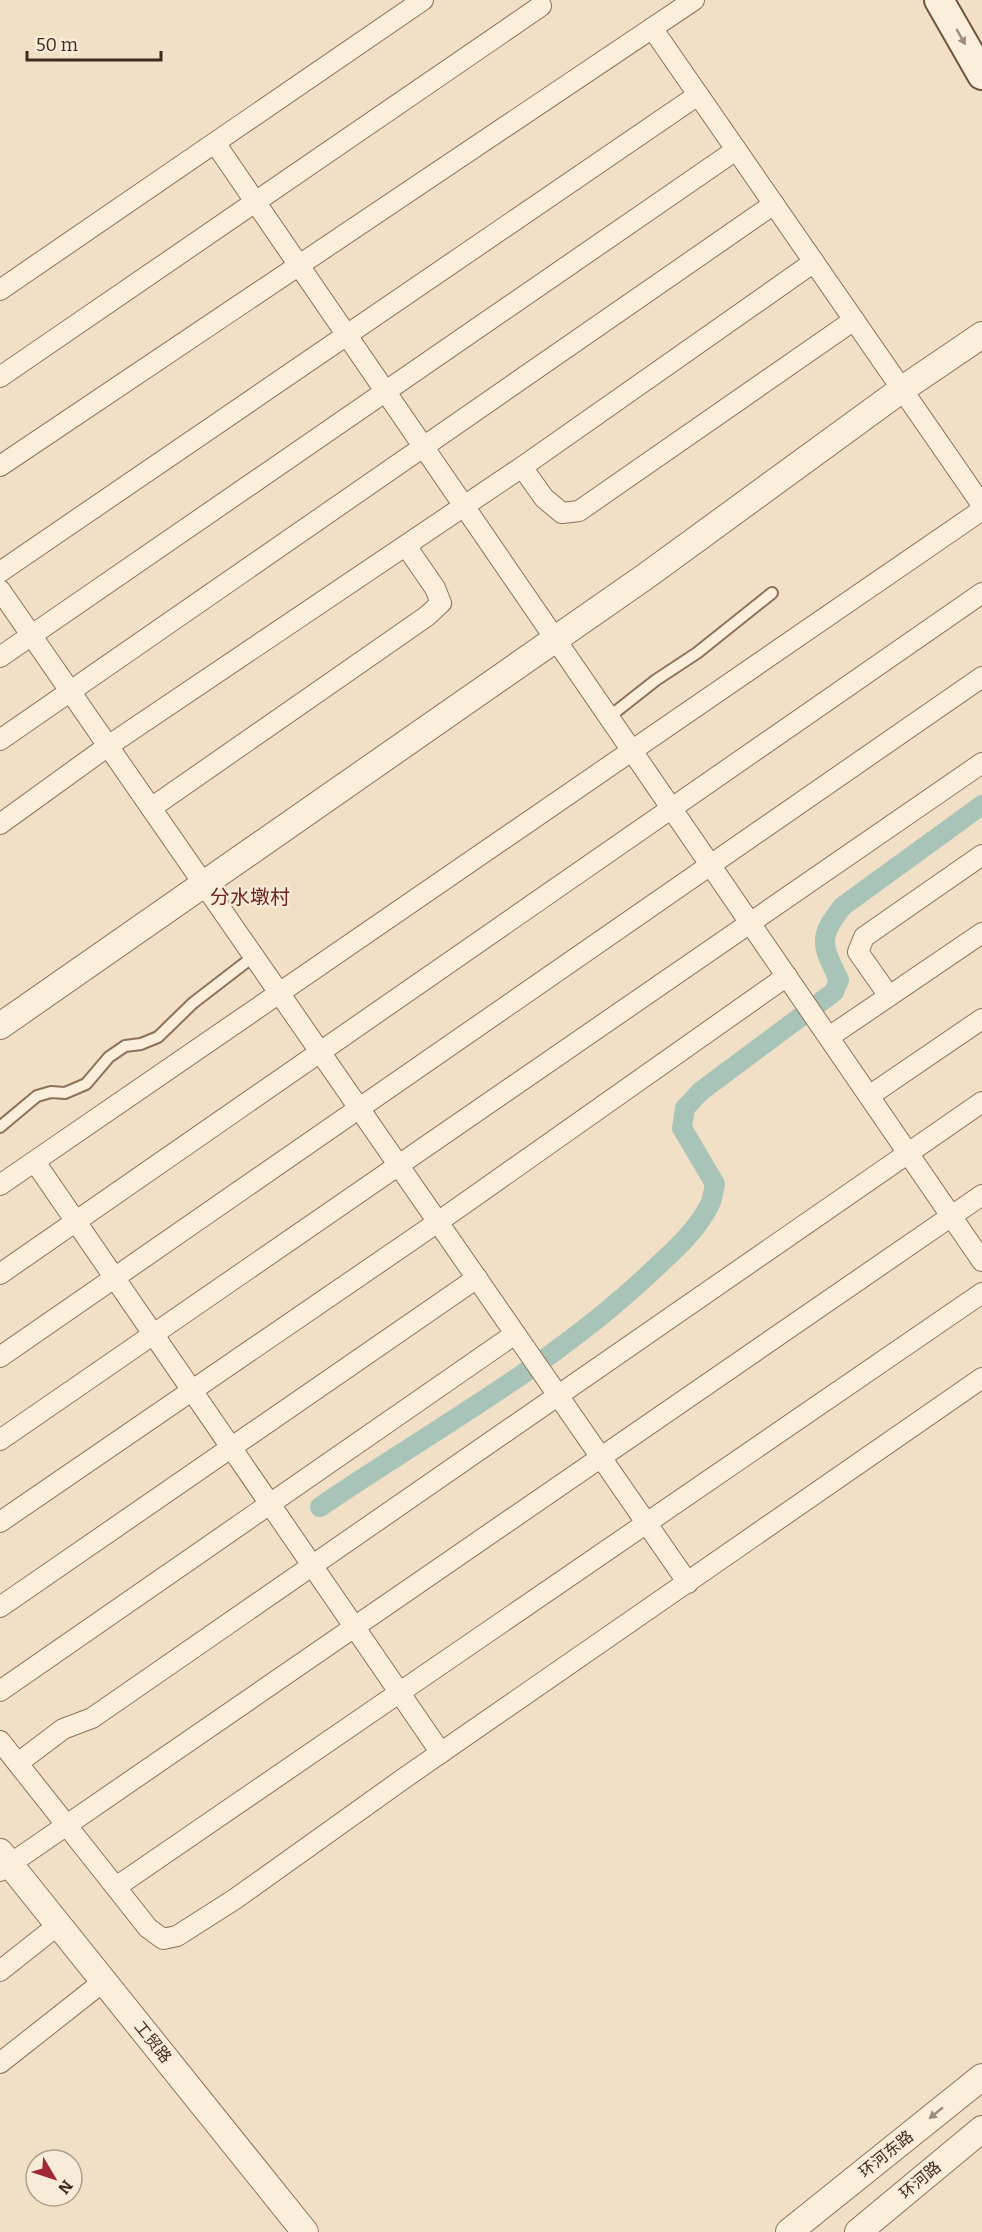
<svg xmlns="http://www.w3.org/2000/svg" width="982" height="2232" font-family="Bitter,'Noto Sans SC',serif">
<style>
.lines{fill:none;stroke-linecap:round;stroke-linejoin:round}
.canal{stroke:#a8c4b9;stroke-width:20}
.service-casing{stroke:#8e715b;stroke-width:14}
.minor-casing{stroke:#8e715b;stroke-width:22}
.tertiary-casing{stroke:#8e715b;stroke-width:28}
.secondary-casing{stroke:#70523e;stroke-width:32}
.service{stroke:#fbeedb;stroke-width:10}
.minor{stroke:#fbeedb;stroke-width:20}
.tertiary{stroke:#fbeedb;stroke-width:26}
.secondary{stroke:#fbeedb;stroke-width:28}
.oneway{fill:#9c8c7d}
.labels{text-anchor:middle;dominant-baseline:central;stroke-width:4.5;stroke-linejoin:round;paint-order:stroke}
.street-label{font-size:16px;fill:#3d2b1f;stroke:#f8ebd7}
.quarter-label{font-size:20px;fill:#6c251c;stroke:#f8ebd7}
</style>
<rect width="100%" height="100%" fill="#f1e0c6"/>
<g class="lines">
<!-- canal -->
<path class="canal" d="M 320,1507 C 431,1431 550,1367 649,1274 C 670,1254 696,1232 709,1206 C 713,1200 713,1191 715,1184 L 682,1128 L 685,1108 L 701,1091 L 834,992 L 839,980 C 822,945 817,938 843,906 L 982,805"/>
<defs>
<g id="service">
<polyline points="609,717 656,680 697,653 772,593"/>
<polyline points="0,1127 37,1096 51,1092 65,1093 86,1084 109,1057 125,1046 141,1044 158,1037 193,1003 254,956"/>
</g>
<g id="minor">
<polyline points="652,28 982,505"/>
<polyline points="215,143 982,1261"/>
<polyline points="0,290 423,0"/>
<polyline points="0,377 541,6"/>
<polyline points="0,466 694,0"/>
<polyline points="522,467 544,498 562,513 579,511 854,320"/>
<polyline points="0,572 698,95"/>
<polyline points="0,590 688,1583"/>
<polyline points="0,657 736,150"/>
<polyline points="0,740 774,204"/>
<polyline points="151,808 427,616 441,603 435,588 406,546"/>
<polyline points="0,824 108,746 522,467 814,262"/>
<polyline points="889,996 858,952 864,937 982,855"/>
<polyline points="829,1037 982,933"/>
<polyline points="869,1096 982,1019"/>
<polyline points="35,1162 441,1753"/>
<polyline points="0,1185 982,510"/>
<polyline points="0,1274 982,593"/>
<polyline points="0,1357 982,677"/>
<polyline points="0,1440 982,763"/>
<polyline points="0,1522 438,1222 787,976"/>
<polyline points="0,1607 477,1278"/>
<polyline points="0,1691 515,1334"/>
<polyline points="0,1741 148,1928 163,1939 177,1936 235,1899 403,1779 982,1378"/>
<polyline points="18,1763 63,1729 92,1718 982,1102"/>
<polyline points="0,1871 982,1195"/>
<polyline points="116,1887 982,1293"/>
<polyline points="0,1971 58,1925"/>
<polyline points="0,2063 104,1981"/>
</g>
<g id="tertiary">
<polyline points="0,1026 646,576 901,390 982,335"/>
<polyline points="0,1852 305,2232"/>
<polyline points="789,2232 982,2077"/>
<polyline points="858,2232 982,2129"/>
</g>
<polyline id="secondary" points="939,0 982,75"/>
</defs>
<!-- service casing -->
<use href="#service" class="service-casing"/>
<!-- minor casing -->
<use href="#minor" class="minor-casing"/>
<!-- tertiary casing -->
<use href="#tertiary" class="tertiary-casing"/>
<!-- secondary casing -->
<use href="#secondary" class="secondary-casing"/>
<!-- service -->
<use href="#service" class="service"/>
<!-- minor -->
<use href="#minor" class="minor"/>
<!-- tertiary -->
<use href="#tertiary" class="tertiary"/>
<!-- secondary -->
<use href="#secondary" class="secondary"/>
</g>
<!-- one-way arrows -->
<defs><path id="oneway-solid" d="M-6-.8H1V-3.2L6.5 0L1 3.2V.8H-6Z" transform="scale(1.5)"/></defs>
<g class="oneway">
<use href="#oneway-solid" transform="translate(961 37) rotate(60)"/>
<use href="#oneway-solid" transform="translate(936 2113) rotate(141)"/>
</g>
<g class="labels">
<!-- street labels -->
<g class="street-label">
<text transform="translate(153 2042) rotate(51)">工贸路</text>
<text transform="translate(886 2154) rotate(-39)">环河东路</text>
<text transform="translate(920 2180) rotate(-40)">环河路</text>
</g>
<!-- quarter labels -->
<g class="quarter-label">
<text x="250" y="897">分水墩村</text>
</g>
</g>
<!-- north arrow -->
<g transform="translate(54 2178) rotate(129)"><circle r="28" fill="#f8ebd7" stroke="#ad9e8d" stroke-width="1.5"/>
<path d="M0-4.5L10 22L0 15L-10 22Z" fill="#a02734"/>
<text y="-9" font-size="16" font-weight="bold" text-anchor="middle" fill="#3d2b1f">N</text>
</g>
<!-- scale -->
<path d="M27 51v9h134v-9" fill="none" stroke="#3d2b1f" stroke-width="3"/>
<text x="36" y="51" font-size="18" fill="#3d2b1f" stroke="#f8ebd7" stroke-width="4.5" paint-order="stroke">50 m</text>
</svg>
